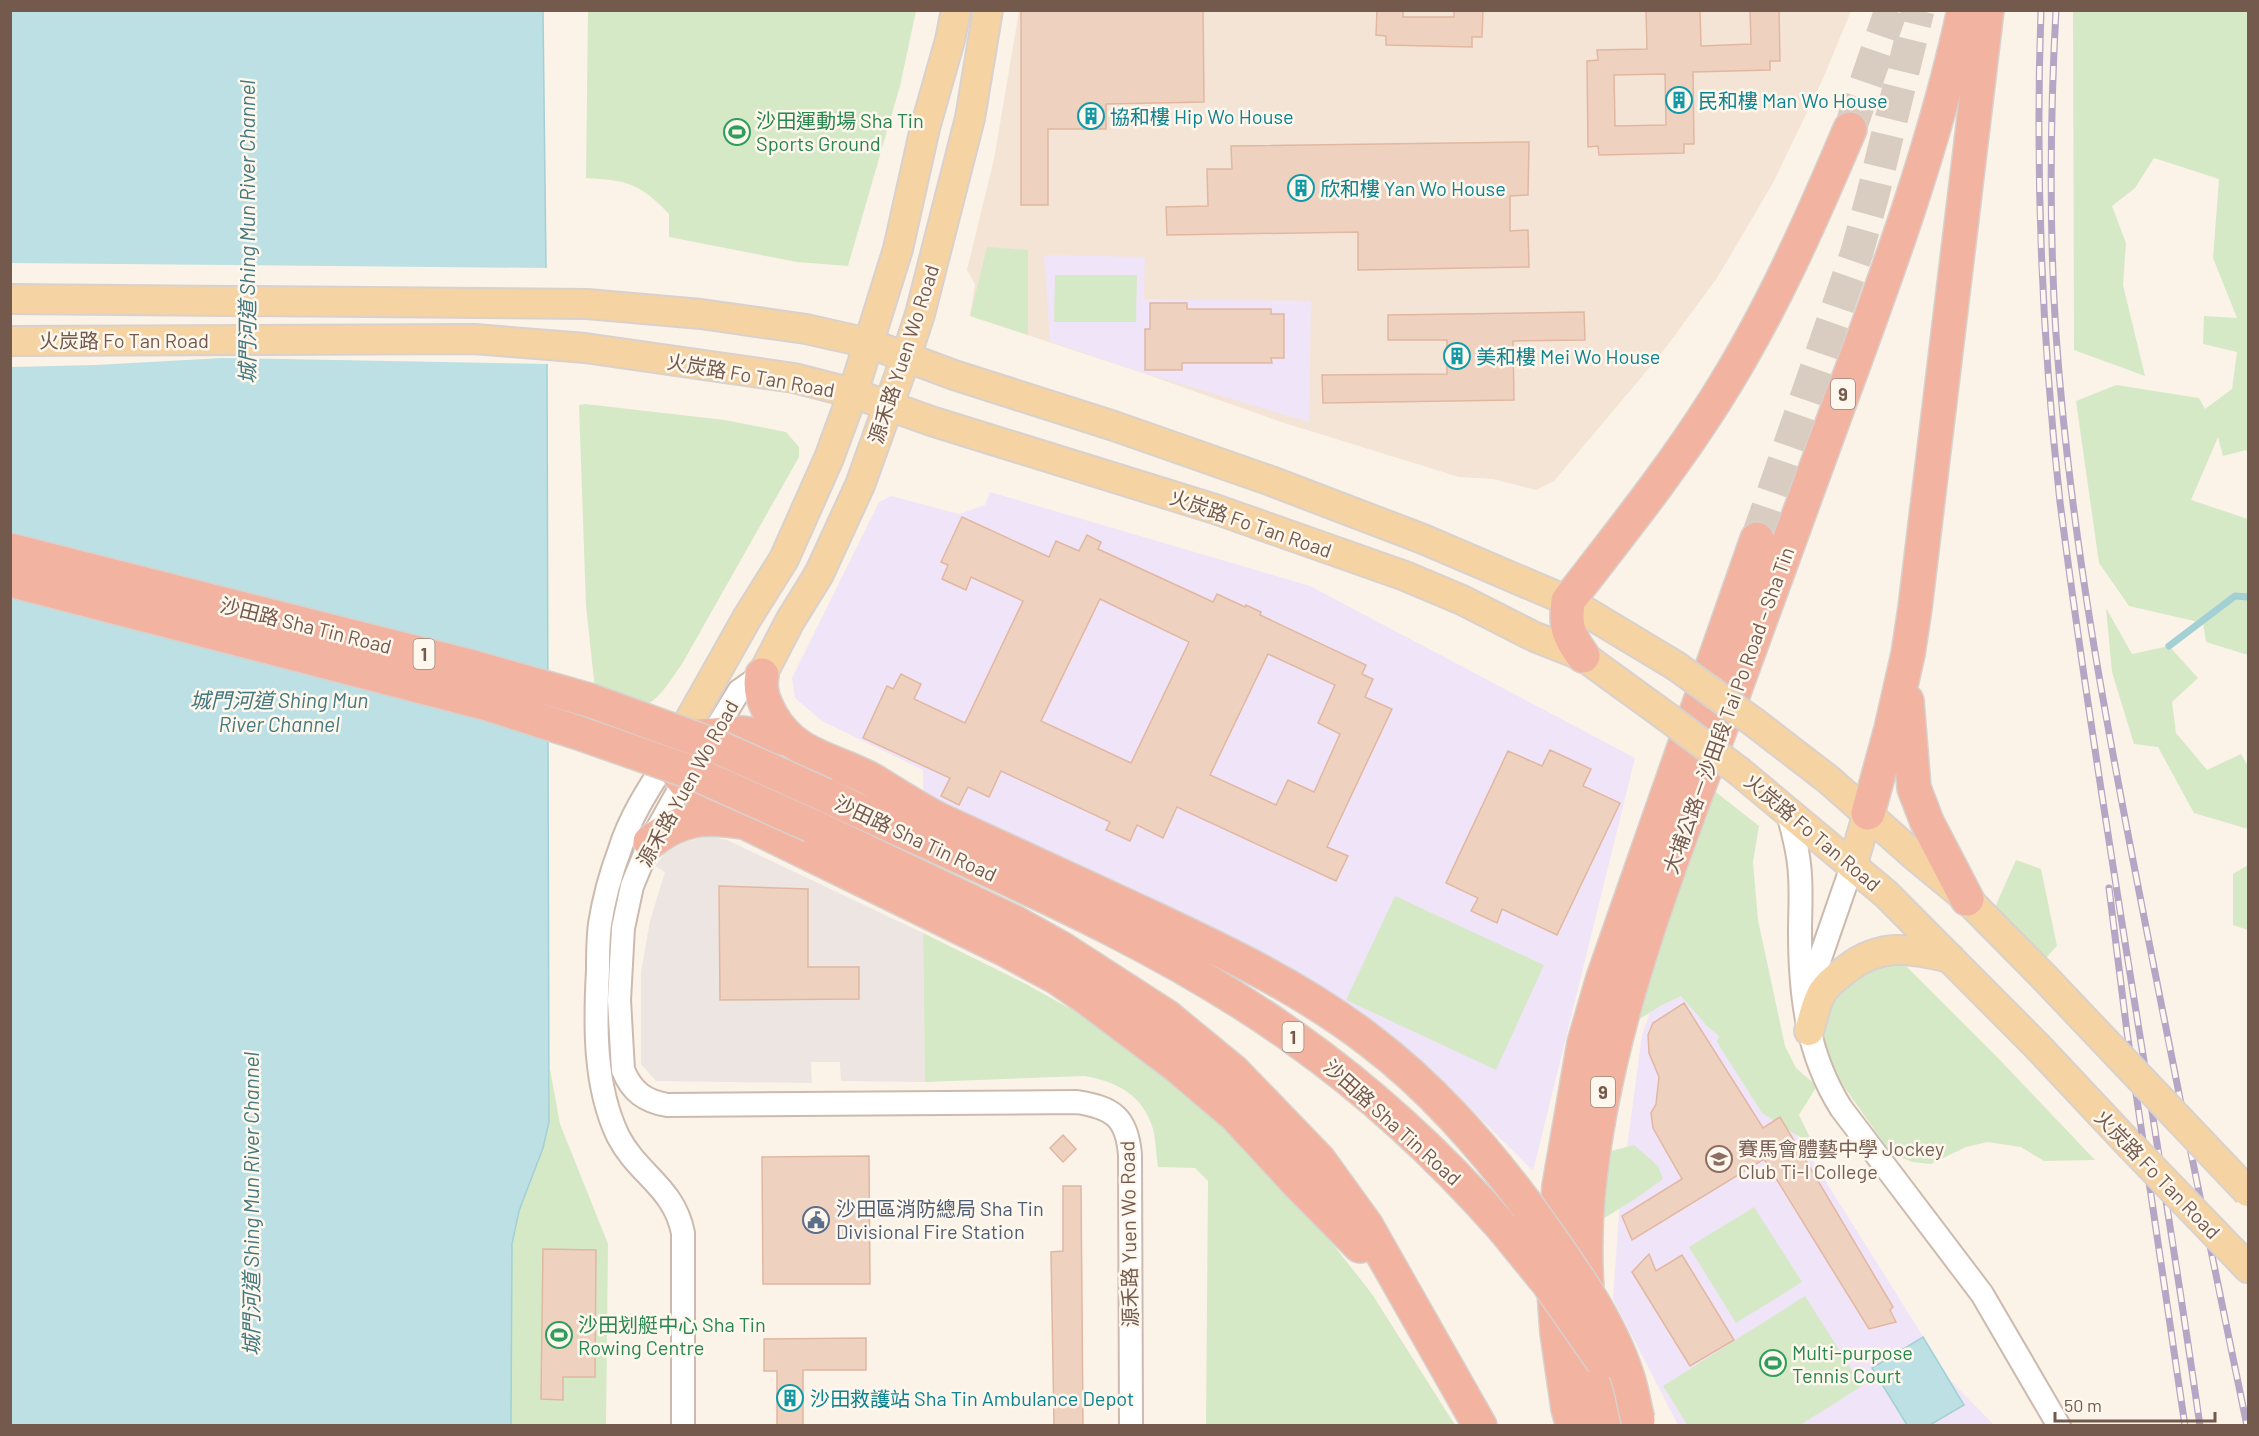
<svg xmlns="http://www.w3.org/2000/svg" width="2259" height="1436" font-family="Barlow,'Noto Sans TC',sans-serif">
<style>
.residential{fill:#f3e4d6}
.industrial{fill:#ece5e1}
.education{fill:#f0e4f8}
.green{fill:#d6e9c6}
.water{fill:#bce0e4;stroke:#a3d0d5;stroke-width:1.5}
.pier{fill:#fbf3e7}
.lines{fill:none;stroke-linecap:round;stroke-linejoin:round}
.stream{stroke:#a3d0d5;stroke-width:7}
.building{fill:#efd1c0;stroke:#e1b7a1;stroke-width:1.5;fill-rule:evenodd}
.highway-tunnel{stroke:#d9ccc0;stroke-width:33;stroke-dasharray:33 16;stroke-linecap:butt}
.minor-casing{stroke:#cdbaae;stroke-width:26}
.major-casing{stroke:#d8d1cd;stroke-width:32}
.highway-casing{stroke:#d8d1cd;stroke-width:36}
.minor{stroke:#fff;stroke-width:22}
.major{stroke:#f6d3a3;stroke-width:28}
.highway{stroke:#f2b3a1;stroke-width:33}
.rail-casing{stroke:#b5a6c5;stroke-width:7}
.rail{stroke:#fef7ed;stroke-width:4.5;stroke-dasharray:14;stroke-linecap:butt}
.major-bridge-casing{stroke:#d8d1cd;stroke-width:32;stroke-linecap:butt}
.highway-bridge-casing{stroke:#d8d1cd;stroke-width:36;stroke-linecap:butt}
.major-bridge{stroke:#f6d3a3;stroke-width:28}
.highway-bridge{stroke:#f2b3a1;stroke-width:33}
.labels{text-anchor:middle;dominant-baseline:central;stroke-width:5;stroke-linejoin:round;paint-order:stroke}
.shield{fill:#fef7ed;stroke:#9d887d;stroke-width:1.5}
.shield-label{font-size:18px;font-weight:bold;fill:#74594d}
.culture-label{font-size:20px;fill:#0d838f;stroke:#fef7ed;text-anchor:start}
.leisure-label{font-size:20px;fill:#27864d;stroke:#fef7ed;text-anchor:start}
.street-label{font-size:20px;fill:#74594d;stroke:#fef7ed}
.education-label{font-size:20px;fill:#785e54;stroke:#fef7ed;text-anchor:start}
.service-label{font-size:20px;fill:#4e5e75;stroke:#fef7ed;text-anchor:start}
.water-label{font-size:21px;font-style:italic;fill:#44787f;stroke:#fef7ed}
</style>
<rect width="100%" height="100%" fill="#fbf3e7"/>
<!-- residential -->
<polygon class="residential" points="1019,11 1851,11 1822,81 1773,183 1717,278 1661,354 1554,481 1536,490 1493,479 1459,477 1281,422 1137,371 970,316 975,284 967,270 994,159"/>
<!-- industrial -->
<polygon class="industrial" points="708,836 727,840 923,933 925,1082 841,1081 840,1062 811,1062 812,1083 656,1081 641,1064 641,972 650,921 665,872 655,866 666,852 685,842"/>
<!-- education -->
<g class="education">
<polygon points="1044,255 1145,257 1144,299 1311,301 1309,422 1137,371 1050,341"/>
<polygon points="990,492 1310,586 1635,758 1533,1171 1447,1085 1316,993 923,804 923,770 822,721 795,698 792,678 879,502 891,496 959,514 985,505"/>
<polygon points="1664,972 1734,1049 1786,1118 1951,1381 1994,1425 1678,1425 1613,1299 1620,1200 1642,1035"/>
</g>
<!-- green -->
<g class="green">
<path d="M 588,11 L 916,11 L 900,86 L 848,266 L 797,262 L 669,237 L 669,214 C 641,184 627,180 586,178 Z"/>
<polygon points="2073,11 2248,11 2248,454 2246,450 2223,456 2218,437 2191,500 2248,519 2248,655 2206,642 2203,623 2129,606 2099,563 2076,401 2116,385 2199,398 2205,409 2232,389 2237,352 2203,344 2204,316 2237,318 2213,258 2219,179 2154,158 2135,188 2112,206 2126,243 2123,285 2145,376 2074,350"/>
<polygon points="987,247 1028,250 1028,335 970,316"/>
<polygon points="1055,275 1137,275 1136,322 1054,322"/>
<path d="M 585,404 L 725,420 L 786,432 L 799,447 L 799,457 L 682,664 C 674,675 655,708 639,706 C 627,705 606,693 595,689 L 586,606 L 579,405 Z"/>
<polygon points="2106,608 2132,654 2169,646 2198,678 2172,702 2176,733 2207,770 2241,754 2248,766 2248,829 2194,813 2158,747 2134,744 2112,672"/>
<polygon points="1712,789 1759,826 1753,862 1758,920 1785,1046 1796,1068 1817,1086 1799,1115 1814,1146 1762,1113 1717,1042 1719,1036 1707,1026 1681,996 1662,1005 1630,1025"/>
<polygon points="2016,860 2041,869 2057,946 2046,958 2036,952 1995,907"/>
<polygon points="2248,865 2248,930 2233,925 2233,874"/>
<polygon points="1395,896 1544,965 1496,1070 1346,1000"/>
<path d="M 923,933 L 1024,983 L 1098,1024 L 1169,1077 L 1236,1140 L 1317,1224 L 1372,1294 L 1455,1425 L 1206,1425 L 1208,1181 L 1195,1168 L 1158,1167 C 1156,1155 1156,1141 1153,1129 C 1143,1095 1117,1082 1085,1076 L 925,1082 Z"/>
<polygon points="1873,966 1906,966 1999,1059 2095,1160 2044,1161 2021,1147 1987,1142 1966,1147 1931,1164 1912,1162 1891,1153 1832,1070 1818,1034 1838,992"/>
<polygon points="550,1069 560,1124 608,1244 606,1425 511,1426 512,1244 519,1211 543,1148 549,1122"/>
<polygon points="1634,1145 1658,1166 1663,1179 1638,1197 1598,1222 1604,1153"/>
<polygon points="1754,1207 1802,1282 1736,1323 1689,1247"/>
<polygon points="1805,1296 1862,1386 1800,1425 1688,1426 1663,1386"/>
</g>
<!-- water -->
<g class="water">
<polygon points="10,11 543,11 547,354 549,1122 543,1148 519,1211 512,1244 511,1425 11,1425"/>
<polygon points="1923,1337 1964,1405 1930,1425 1907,1425 1872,1368"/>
</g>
<!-- pier -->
<polygon class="pier" points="11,263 549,268 550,364 222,358 96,365 10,367"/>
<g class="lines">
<!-- stream -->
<polyline class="stream" points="2169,646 2235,596 2248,597"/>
</g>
<!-- building -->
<g class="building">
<polygon points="1021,10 1203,10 1204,102 1106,104 1106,129 1048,129 1048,205 1021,205"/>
<polygon points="1377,10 1403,10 1403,17 1454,17 1454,10 1483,10 1482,37 1472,37 1472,47 1386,45 1386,36 1376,35"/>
<path d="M 1646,10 L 1700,10 L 1701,46 L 1751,44 L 1750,10 L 1779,10 L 1780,61 L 1770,61 L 1770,70 L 1693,72 L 1694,144 L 1684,144 L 1684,153 L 1599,155 L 1598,146 L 1588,147 L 1587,61 L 1598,60 L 1597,50 L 1647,49 ZM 1665,74 L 1666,125 L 1615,126 L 1614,75 Z"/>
<polygon points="1529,142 1528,195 1510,196 1510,231 1528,230 1529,267 1358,270 1358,232 1167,235 1166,207 1208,206 1207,169 1232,169 1231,146"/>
<polygon points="1150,303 1187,303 1187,309 1271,309 1271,314 1284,314 1284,358 1271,358 1272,363 1182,363 1182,370 1145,370 1145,329 1150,329"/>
<polygon points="1584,312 1585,340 1513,341 1514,400 1323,403 1322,375 1447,374 1447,340 1388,340 1388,315"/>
<path d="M 962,517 L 1049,557 L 1056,541 L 1079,551 L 1087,535 L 1101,542 L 1098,549 L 1213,602 L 1217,594 L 1245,607 L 1246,605 L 1261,612 L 1260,615 L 1366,665 L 1362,674 L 1373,679 L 1365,697 L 1392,709 L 1327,847 L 1348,856 L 1336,881 L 1177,807 L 1163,838 L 1137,825 L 1130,841 L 1106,830 L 1110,822 L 1001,771 L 989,797 L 968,787 L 959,805 L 941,796 L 950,778 L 863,738 L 887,686 L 893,689 L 901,674 L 921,684 L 914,699 L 965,723 L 1023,601 L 971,577 L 966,590 L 942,579 L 948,565 L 941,562 ZM 1100,599 L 1189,642 L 1131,763 L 1041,721 ZM 1268,654 L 1335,685 L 1318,723 L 1340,734 L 1314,792 L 1288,780 L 1276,805 L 1210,775 Z"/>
<polygon points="1550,750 1591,769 1583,786 1620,803 1557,935 1502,909 1497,923 1471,911 1478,898 1446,883 1508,751 1542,766"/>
<polygon points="719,886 808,889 808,967 859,967 859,999 720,1000"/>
<polygon points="1684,1003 1763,1128 1780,1117 1893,1307 1890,1310 1896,1322 1869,1329 1764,1159 1632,1240 1622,1216 1682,1179 1653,1128 1651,1113 1656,1104 1659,1077 1649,1053 1648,1035 1653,1023"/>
<polygon points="1063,1135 1076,1149 1063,1162 1050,1148"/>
<polygon points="869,1156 870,1284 763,1284 762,1157"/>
<polygon points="1063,1186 1081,1186 1083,1425 1054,1425 1051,1252 1063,1251"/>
<polygon points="543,1249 596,1250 595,1377 563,1377 563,1400 541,1399"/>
<polygon points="1649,1254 1656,1271 1682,1255 1734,1340 1690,1366 1632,1272"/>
<polygon points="866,1338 866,1370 803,1370 803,1425 777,1425 777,1371 764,1371 764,1339"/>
</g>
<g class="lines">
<!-- highway-tunnel -->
<g class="highway-tunnel">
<polyline points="1850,129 1891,10"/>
<polyline points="1757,539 1857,252 1873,194 1918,10"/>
</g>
<defs>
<g id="minor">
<path d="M 762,675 L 739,691 L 684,781 L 650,842 L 632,886 L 623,928 L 619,1000 L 623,1070 C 632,1092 645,1101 667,1105 L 1077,1102 C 1113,1108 1127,1117 1130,1155 L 1131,1426"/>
<path d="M 667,760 C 649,788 630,817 620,849 C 611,873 604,898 600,924 C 598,939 598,955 598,970 C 595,1024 594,1086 618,1136 C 638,1175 674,1187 683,1233 L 683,1426"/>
<path d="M 1787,810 C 1792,828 1797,845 1799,864 C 1802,886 1800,910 1800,932 C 1800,995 1807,1054 1841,1108 L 1982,1294 L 2059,1426"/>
<polyline points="1806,999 1852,866"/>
</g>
<g id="major">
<polyline points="10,299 587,304 701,314 806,329 868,343 954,375 1114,426 1271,481 1423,539 1568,601 1676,666"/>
<polyline points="10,341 474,339 585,348 794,378 853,393 931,421 1215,509 1405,576 1462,600 1535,637 1583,656 1667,717"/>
<polyline points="762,675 790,621 819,574 860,485 906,357 920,314 970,118 988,10"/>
<polyline points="1755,723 1829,780 1916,857 1967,899 2044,977"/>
<polyline points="671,753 747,618 784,559 829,458 853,393 898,249 925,128 950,40 956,10"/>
<polyline points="1740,772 1886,894 2038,1047 2129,1144"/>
<polyline points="1852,866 1868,813"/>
<path d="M 1809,1031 C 1813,1018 1816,1002 1823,991 C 1829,982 1839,975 1847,969 C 1881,942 1911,949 1950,958"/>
<polyline points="2232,1251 2248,1268"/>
</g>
<g id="highway">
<path d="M 1583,656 C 1568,635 1565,627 1568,601 C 1619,535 1672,469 1716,399 C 1770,314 1811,221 1850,129"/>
<path d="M 762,675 C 759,690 764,702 771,715 C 795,758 835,759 874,781 C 895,794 915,807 938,819 C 1005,850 1072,881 1140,912 C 1219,949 1299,986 1369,1040 C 1430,1086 1480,1143 1526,1204"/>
<polyline points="1907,701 1914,788 1927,822 1967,899"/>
<polyline points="685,737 743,733 788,739"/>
<polyline points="668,761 684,781 726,813 1004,949 1056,977 1091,1001 1176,1065 1236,1116 1296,1181 1360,1246"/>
<path d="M 825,795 C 981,868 1152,936 1293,1037 C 1371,1092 1441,1157 1504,1229"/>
<polyline points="1868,813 1891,729 1908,654 1915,608 1987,10"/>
<polyline points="812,826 1014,922 1064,950 1166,1016 1234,1072 1319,1160 1366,1225 1480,1426"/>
<path d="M 650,842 C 681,818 704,816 742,822"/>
<polyline points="1573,1426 1568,1409 1557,1333 1553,1277 1559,1186 1584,1043 1603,978 1757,539"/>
<path d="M 1604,1426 C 1591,1351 1581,1272 1588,1197 C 1604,1026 1670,865 1729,706 C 1767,604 1803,501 1841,399 C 1888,272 1935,144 1964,10"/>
</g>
</defs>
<!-- minor casing -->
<use href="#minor" class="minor-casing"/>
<!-- major casing -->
<use href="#major" class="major-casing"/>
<!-- highway casing -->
<use href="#highway" class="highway-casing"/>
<!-- minor -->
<use href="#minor" class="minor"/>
<!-- major -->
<use href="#major" class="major"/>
<!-- highway -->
<use href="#highway" class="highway"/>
<defs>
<g id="rail">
<path d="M 2041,10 C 2035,175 2042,338 2060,502 C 2100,811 2156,1117 2200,1426"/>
<path d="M 2056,10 C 2050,119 2049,226 2056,334 C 2070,536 2108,734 2147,932 C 2179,1097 2213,1261 2247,1426"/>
<polyline points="2109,888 2127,1032 2185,1426"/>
</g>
</defs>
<!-- rail casing -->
<use href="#rail" class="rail-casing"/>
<!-- rail -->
<use href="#rail" class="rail"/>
<defs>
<g id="major-bridge">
<polyline points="1676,666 1755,723"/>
<polyline points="1667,717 1740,772"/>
<polyline points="2044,977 2248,1192"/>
<polyline points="2129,1144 2232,1251"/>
</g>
<g id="highway-bridge">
<polyline points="10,550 469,666 589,700 716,746 825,795"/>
<polyline points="10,580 488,704 579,733 696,774 812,826"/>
<path d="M 1526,1204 C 1563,1256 1607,1314 1627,1375 C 1632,1389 1634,1405 1638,1420"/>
<polyline points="1504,1229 1548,1283 1603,1362"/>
</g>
</defs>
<!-- major-bridge casing -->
<use href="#major-bridge" class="major-bridge-casing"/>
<!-- highway-bridge casing -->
<use href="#highway-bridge" class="highway-bridge-casing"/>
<!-- major-bridge -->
<use href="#major-bridge" class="major-bridge"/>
<!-- highway-bridge -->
<use href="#highway-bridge" class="highway-bridge"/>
</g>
<!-- icons -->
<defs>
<symbol id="building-ring" viewBox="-11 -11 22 22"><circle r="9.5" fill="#fef7ed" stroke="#0f9aa8" stroke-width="1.5"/><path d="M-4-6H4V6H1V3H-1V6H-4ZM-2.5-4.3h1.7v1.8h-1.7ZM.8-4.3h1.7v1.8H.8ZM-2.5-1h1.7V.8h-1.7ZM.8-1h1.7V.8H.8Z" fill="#0f9aa8"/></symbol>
<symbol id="stadium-ring" viewBox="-11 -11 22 22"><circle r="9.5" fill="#fef7ed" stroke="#2e9e5b" stroke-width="1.5"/><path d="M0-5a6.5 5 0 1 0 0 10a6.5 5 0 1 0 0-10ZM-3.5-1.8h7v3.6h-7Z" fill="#2e9e5b"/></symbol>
<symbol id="school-ring" viewBox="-11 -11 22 22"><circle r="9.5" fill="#fef7ed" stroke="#8d6e63" stroke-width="1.5"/><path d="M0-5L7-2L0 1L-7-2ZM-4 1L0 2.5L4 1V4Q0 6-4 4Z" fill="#8d6e63"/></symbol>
<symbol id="civic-ring" viewBox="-11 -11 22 22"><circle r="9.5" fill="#fef7ed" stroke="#5c6f8a" stroke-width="1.5"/><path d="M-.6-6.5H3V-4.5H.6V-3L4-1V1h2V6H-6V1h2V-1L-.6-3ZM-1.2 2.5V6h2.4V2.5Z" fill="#5c6f8a"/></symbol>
</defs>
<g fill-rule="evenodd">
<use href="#building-ring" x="1664" y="85" width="30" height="30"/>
<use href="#building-ring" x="1076" y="101" width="30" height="30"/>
<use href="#stadium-ring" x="722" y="117" width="30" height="30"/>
<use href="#building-ring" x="1286" y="173" width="30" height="30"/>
<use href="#building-ring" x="1442" y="341" width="30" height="30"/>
<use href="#school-ring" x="1704" y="1144" width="30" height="30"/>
<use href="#civic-ring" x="801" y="1205" width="30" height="30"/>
<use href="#stadium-ring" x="544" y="1320" width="30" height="30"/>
<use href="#stadium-ring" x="1758" y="1348" width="30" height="30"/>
<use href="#building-ring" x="775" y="1383" width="30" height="30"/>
</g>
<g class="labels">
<!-- shield labels -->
<g class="shield">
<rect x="1831" y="379" width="24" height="30" rx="4.5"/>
<rect x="413.5" y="639" width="21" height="30" rx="4.5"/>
<rect x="1282.5" y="1022" width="21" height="30" rx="4.5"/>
<rect x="1591" y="1077" width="24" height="30" rx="4.5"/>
</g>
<g class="shield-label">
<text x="1843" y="394">9</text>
<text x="424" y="654">1</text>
<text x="1293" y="1037">1</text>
<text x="1603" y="1092">9</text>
</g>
<!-- culture labels -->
<g class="culture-label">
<text x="1698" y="100">民和樓 Man Wo House</text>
<text x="1110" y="116">協和樓 Hip Wo House</text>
<text x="1320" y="188">欣和樓 Yan Wo House</text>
<text x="1476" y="356">美和樓 Mei Wo House</text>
<text x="810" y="1398">沙田救護站 Sha Tin Ambulance Depot</text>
</g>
<!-- leisure labels -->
<g class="leisure-label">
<text x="756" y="120">沙田運動場 Sha Tin<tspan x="756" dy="23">Sports Ground</tspan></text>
<text x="578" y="1324">沙田划艇中心 Sha Tin<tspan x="578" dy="23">Rowing Centre</tspan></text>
<text x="1792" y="1352">Multi-purpose<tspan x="1792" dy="23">Tennis Court</tspan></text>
</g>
<!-- street labels -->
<g class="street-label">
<text x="124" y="340">火炭路 Fo Tan Road</text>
<text transform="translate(903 354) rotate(-72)">源禾路 Yuen Wo Road</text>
<text transform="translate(751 375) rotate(10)">火炭路 Fo Tan Road</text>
<text transform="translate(1251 523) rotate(19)">火炭路 Fo Tan Road</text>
<text transform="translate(306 625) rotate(14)">沙田路 Sha Tin Road</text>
<text transform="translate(1728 710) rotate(-70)">大埔公路－沙田段 Tai Po Road – Sha Tin</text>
<text transform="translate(687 783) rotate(-61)">源禾路 Yuen Wo Road</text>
<text transform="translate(1813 832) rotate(40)">火炭路 Fo Tan Road</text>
<text transform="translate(916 838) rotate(25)">沙田路 Sha Tin Road</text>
<text transform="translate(1393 1122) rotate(42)">沙田路 Sha Tin Road</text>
<text transform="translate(2158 1174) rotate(46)">火炭路 Fo Tan Road</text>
<text transform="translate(1128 1234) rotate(-91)">源禾路 Yuen Wo Road</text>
</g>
<!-- education labels -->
<g class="education-label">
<text x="1738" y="1148">賽馬會體藝中學 Jockey<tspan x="1738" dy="23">Club Ti-I College</tspan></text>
</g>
<!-- service labels -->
<g class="service-label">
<text x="836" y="1208">沙田區消防總局 Sha Tin<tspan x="836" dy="23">Divisional Fire Station</tspan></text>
</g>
<!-- water labels -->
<g class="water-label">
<text transform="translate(246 232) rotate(-90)">城門河道 Shing Mun River Channel</text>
<text x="279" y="699">城門河道 Shing Mun<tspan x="279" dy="24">River Channel</tspan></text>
<text transform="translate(250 1204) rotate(-90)">城門河道 Shing Mun River Channel</text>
</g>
</g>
<!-- border -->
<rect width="2259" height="1436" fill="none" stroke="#74594d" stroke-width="24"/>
<!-- scale -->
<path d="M2055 1412v9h160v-9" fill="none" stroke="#74594d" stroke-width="3"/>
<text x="2064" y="1412" font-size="18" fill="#74594d" stroke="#fef7ed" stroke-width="4.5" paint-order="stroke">50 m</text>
</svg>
